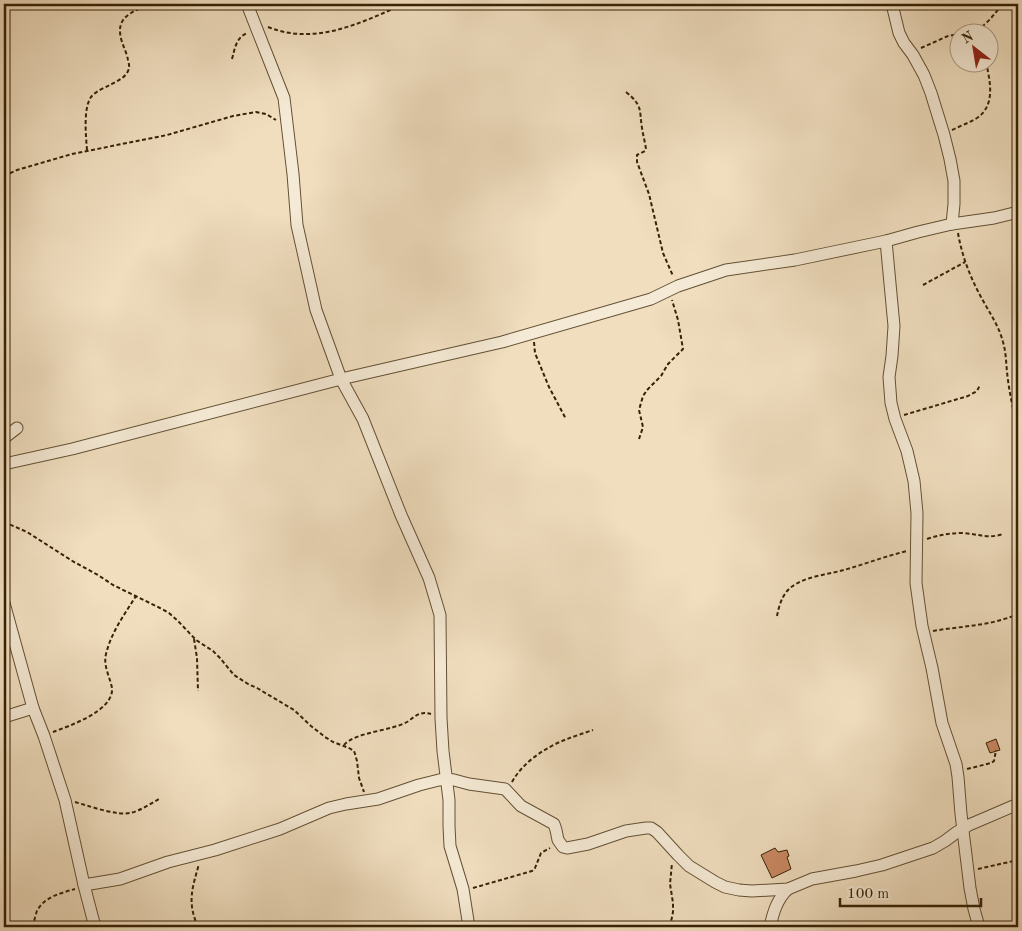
<svg xmlns="http://www.w3.org/2000/svg" width="1022" height="931" font-family="'Old Standard TT',serif">
<style>
.building{fill:#cc8b65;stroke:#362105}
.lines{fill:none;stroke-linecap:round;stroke-linejoin:round}
.street-casing{stroke:#645034;stroke-width:13}
.path{stroke:#362105;stroke-width:2;stroke-dasharray:4 2.5;stroke-linecap:butt}
.street{stroke:#f5ead5;stroke-width:11}
</style>
<rect width="100%" height="100%" fill="#f0debf"/>
<filter id="stains"><feTurbulence type="fractalNoise" baseFrequency=".004" numOctaves="4"/><feColorMatrix values="0 0 0 0 .2 0 0 0 0 .09 0 0 0 0 .02 0 0 0 .5 -.17"/></filter>
<radialGradient id="worn" r=".72"><stop offset=".6" stop-color="#630" stop-opacity="0"/><stop offset="1" stop-color="#630" stop-opacity=".3"/></radialGradient>
<!-- building -->
<g class="building">
<polygon points="996,739 1000,750 990,753 986,743"/>
<polygon points="775,848 778,852 787,850 789,856 787,857 791,869 772,878 761,855"/>
</g>
<g class="lines">
<defs>
<g id="street">
<polyline points="247,4 284,98 293,174 297,225 316,310 341,379 363,419 401,515 429,578 440,615 441,718 443,751 449,800 449,826 450,846 463,889 469,927"/>
<polyline points="892,4 899,33 904,43 913,55 924,75 931,93 944,135 950,159 954,181 954,204 952,224"/>
<polyline points="886,241 894,326 892,356 889,377 891,403 895,419 907,451 914,481 917,513 916,583 922,626 932,668 942,723 956,764 958,777 961,814 970,888 974,909 979,927"/>
<polyline points="4,438 17,428"/>
<polyline points="4,464 72,449 341,379 502,342 651,299 678,286 726,270 795,260 886,241 918,232 952,224 994,218 1018,212"/>
<polyline points="4,603 33,708 44,736 65,800 84,885 95,927"/>
<polyline points="4,717 33,708"/>
<polyline points="84,885 120,879 168,862 215,850 280,829 329,808 346,804 378,799 419,785 439,780 446,779 454,780 469,784 505,789 521,806 554,824 556,830 558,840 563,847 567,848 588,844 626,831 646,828 651,828 657,832 678,855 689,866 715,882 725,887 739,890 752,891 788,889 812,879 856,871 882,865 933,848 945,841 957,832 969,825 1018,804"/>
<path d="M 770,927 C 773,913 777,899 788,889"/>
</g>
</defs>
<!-- street casing -->
<use href="#street" class="street-casing"/>
<!-- path -->
<g class="path">
<path d="M 268,27 C 316,46 360,23 404,4"/>
<path d="M 970,32 C 984,29 994,15 1002,4"/>
<polyline points="921,48 948,36 960,34"/>
<path d="M 232,59 C 235,48 236,38 247,33"/>
<path d="M 626,92 C 643,106 639,109 642,128 C 643,135 645,142 646,149 L 645,151 L 637,155 L 637,162 L 649,194 L 663,253 L 673,276"/>
<path d="M 952,130 C 960,126 969,123 977,118 C 996,105 990,81 986,62"/>
<path d="M 87,150 C 86,136 83,109 91,97 C 96,91 104,88 110,85 C 117,81 125,78 128,71 C 130,67 129,64 128,60 C 127,54 124,48 122,42 C 114,17 131,13 149,4"/>
<polyline points="4,176 17,170 72,154 167,135 233,116 256,112 266,114 276,120"/>
<path d="M 958,233 C 962,256 970,277 981,297 C 989,312 999,326 1003,342 C 1006,352 1006,362 1007,372 C 1009,391 1013,410 1018,428"/>
<polyline points="923,285 965,262"/>
<polyline points="534,342 535,353 549,387 566,419"/>
<polyline points="904,415 968,396 977,391 980,385"/>
<polyline points="639,439 643,427 639,410 643,396 647,390 661,376 668,364 683,349 678,320 672,300"/>
<polyline points="4,522 27,532 74,562 98,575 113,585 160,608 169,613 178,621 196,640 213,651 220,658 234,675 248,684 257,688 294,710 311,726 325,737 333,742 349,748 354,751 355,754 357,761 359,778 364,792"/>
<path d="M 927,539 C 939,535 950,533 963,533 C 977,534 989,539 1003,534"/>
<path d="M 777,616 C 779,606 782,595 790,588 C 805,576 826,575 844,570 C 865,564 886,556 907,551"/>
<path d="M 933,631 C 961,626 991,626 1018,614"/>
<polyline points="194,639 197,658 198,691"/>
<path d="M 53,732 C 69,726 114,711 112,688 C 110,677 103,666 106,654 C 111,633 124,615 136,596"/>
<path d="M 344,745 C 355,732 391,731 407,722 C 416,716 419,711 431,714"/>
<polyline points="967,769 991,763 994,761 996,750"/>
<path d="M 512,782 C 523,762 546,747 567,739 C 575,736 584,733 593,730"/>
<path d="M 75,802 C 89,806 117,816 130,813 C 140,811 150,804 159,799"/>
<polyline points="978,869 1018,860"/>
<polyline points="473,888 532,871 535,868 541,853 550,848"/>
<path d="M 33,927 C 34,922 35,916 37,911 C 44,897 61,893 75,889"/>
<path d="M 198,927 C 187,902 192,889 199,864"/>
<polyline points="670,927 673,912 673,903 670,884 672,863"/>
</g>
<!-- street -->
<use href="#street" class="street"/>
</g>
<!-- margin -->
<rect width="1022" height="931" fill="none" stroke="#f0debf" stroke-width="20"/>
<rect x="5" y="5" width="1012" height="921" fill="none" stroke="#362105" stroke-width="2.5"/>
<rect x="10" y="10" width="1002" height="911" fill="none" stroke="#362105"/>
<!-- north arrow -->
<g transform="translate(974 48) rotate(329)"><circle r="24" fill="#f5ead5" stroke="#a99a82"/>
<path d="M0-4L9 19L0 12L-9 19Z" fill="#8f2418"/>
<text y="-8" font-size="14" font-weight="bold" text-anchor="middle" fill="#362105">N</text>
</g>
<!-- scale -->
<path d="M840 898v8h141v-8" fill="none" stroke="#362105" stroke-width="2.5"/>
<text x="847" y="898" font-size="15" fill="#362105" stroke="#f5ead5" stroke-width="4" paint-order="stroke">100 m</text>
<rect width="100%" height="100%" filter="url(#stains)"/>
<rect width="100%" height="100%" fill="url(#worn)"/>
</svg>
